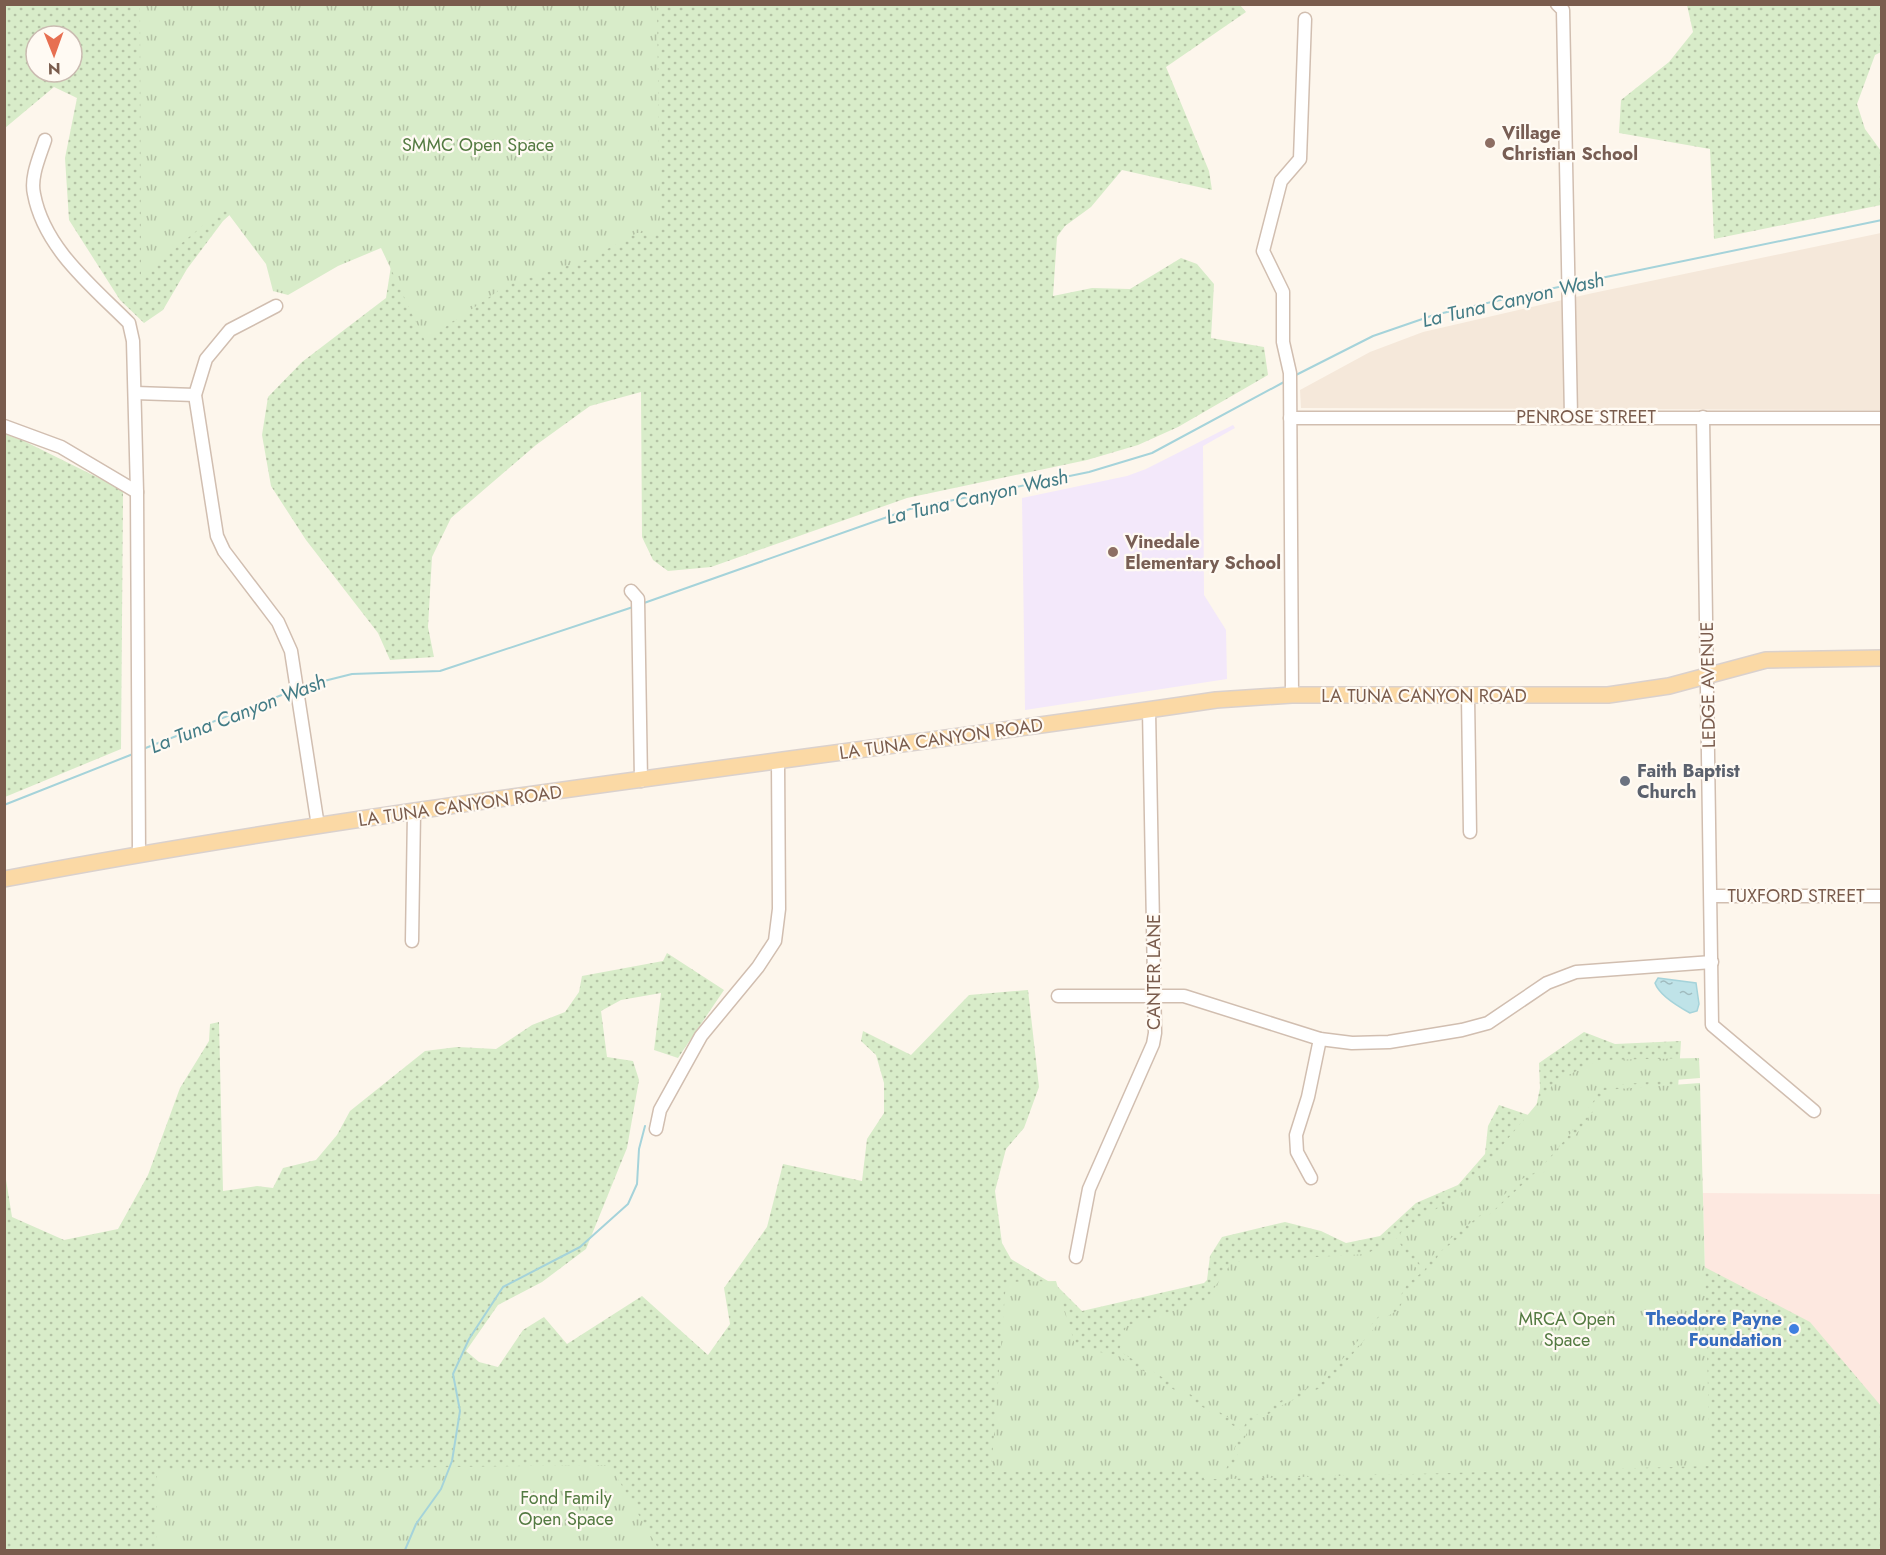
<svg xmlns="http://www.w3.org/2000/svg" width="1886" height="1555" font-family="Jost,sans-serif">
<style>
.residential{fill:#f5e8da}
.commercial{fill:#fde8e0}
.education{fill:#f3e8fa}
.grass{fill:url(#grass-dots);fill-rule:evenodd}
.park{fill:url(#park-tufts)}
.water{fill:url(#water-ripples);stroke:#a5d3da;stroke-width:1.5}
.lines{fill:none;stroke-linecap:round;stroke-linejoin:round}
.stream{stroke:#a5d3da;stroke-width:2}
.minor-casing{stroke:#d1beb0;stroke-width:15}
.major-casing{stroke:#dad1cd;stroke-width:18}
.minor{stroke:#fff;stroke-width:12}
.major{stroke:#fbd9a5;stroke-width:15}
.education-dot{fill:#8d6e63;stroke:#fffaf3;stroke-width:2}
.worship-dot{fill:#6b7280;stroke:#fffaf3;stroke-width:2}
.shop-dot{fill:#3f7fe0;stroke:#fffaf3;stroke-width:2}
.labels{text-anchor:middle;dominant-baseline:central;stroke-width:4.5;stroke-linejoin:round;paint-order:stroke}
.education-label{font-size:18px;font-weight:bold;fill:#785e54;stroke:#fffaf3;text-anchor:start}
.park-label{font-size:18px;fill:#537a41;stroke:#fffaf3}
.street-label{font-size:18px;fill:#7a5c4d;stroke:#fffaf3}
.worship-label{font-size:18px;font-weight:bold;fill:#5b616d;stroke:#fffaf3;text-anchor:start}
.shop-label{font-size:18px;font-weight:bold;fill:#366cbe;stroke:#fffaf3;text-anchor:end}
.water-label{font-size:20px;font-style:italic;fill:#437c86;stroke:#fffaf3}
</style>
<defs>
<pattern id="grass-dots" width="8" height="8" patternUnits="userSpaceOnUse" patternTransform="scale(1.5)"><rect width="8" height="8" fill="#d8ecc9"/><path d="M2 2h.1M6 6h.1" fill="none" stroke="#b4c2a5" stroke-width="1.8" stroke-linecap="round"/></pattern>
<pattern id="park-tufts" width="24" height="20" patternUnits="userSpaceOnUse" patternTransform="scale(1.5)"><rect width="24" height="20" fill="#d8ecc9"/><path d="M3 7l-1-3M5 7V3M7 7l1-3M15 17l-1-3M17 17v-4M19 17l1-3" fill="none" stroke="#b4c2a5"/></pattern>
<pattern id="water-ripples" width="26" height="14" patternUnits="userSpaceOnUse" patternTransform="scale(1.5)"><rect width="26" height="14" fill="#bfe3e8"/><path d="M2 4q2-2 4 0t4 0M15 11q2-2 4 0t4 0" fill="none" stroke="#a0bbbe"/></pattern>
</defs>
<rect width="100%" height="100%" fill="#fdf6ec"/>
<!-- residential -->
<polygon class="residential" points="1881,233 1881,410 1301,408 1300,390 1370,352 1423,332 1593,293"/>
<!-- commercial -->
<polygon class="commercial" points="1703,1193 1881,1194 1881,1463 1710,1466"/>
<!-- education -->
<polygon class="education" points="1233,425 1235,428 1203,446 1204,595 1226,630 1227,679 1025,710 1022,498 1127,476 1146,469"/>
<!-- grass -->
<g class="grass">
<path d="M 5,5 L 1240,5 L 1246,12 L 1166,67 L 1209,171 L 1212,190 L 1122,170 L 1091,207 L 1065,226 L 1057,237 L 1053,296 L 1092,288 L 1130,289 L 1181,258 L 1197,264 L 1214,284 L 1211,338 L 1264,347 L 1268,375 L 1178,427 L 1138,445 L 1087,460 L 907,498 L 711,567 L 668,571 L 653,560 L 642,537 L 641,392 L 590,406 L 536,445 L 451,518 L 432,557 L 428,627 L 434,657 L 390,660 L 378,633 L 306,540 L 271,486 L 262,435 L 268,397 L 302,362 L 386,298 L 393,253 L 280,169 L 223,221 L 187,269 L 163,310 L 144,323 L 120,300 L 69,220 L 65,158 L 77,98 L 54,87 L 5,128 ZM 36,36 L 72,36 L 72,72 L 36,72 Z"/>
<polygon points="1687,5 1881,5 1881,52 1875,55 1857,104 1865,129 1881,151 1881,205 1714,239 1710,149 1619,133 1621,100 1669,62 1693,32"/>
<polygon points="5,434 24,441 123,490 121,749 5,797"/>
<polygon points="667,953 724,990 678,1058 654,1050 661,993 621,1000 601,1011 607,1057 633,1061 639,1080 627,1148 586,1249 542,1282 498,1305 466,1351 479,1362 498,1367 523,1330 544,1317 567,1344 642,1296 708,1355 730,1324 724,1288 767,1227 783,1164 862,1181 867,1139 884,1113 884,1083 876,1055 861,1041 863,1031 911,1055 969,995 1028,990 1039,1087 1024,1128 1006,1149 995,1191 1002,1243 1011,1259 1058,1287 1082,1311 1204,1283 1207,1280 1210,1256 1222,1237 1285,1222 1321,1231 1346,1243 1380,1236 1416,1203 1458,1185 1485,1154 1488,1126 1499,1105 1534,1117 1540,1088 1539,1063 1584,1032 1615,1044 1681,1041 1668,1248 1810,1322 1881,1406 1881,1550 5,1550 4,1167 12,1217 64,1240 118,1229 148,1175 180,1088 209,1041 210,1024 219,1022 223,1191 257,1186 273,1188 283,1168 316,1160 337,1135 350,1111 425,1051 457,1047 496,1049 532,1025 565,1012 579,992 582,976 663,961"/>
</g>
<!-- park -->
<g class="park">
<polygon points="140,5 657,5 660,233 637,233 589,259 507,285 425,341 381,248 338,266 288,295 273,291 266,264 224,208 141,277"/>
<polygon points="1699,1058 1700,1078 1600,1086 1595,1099 1570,1134 1538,1171 1520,1180 1492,1206 1437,1249 1424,1271 1400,1233 1465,1190 1556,1081 1599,1060"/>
<polygon points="1700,1083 1710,1466 1227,1479 1252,1421 1264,1417 1284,1404 1327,1385 1381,1320 1398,1310 1411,1287 1429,1273 1440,1252 1495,1210 1523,1184 1541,1175 1574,1137 1600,1102 1604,1090"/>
<polygon points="1395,1236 1420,1274 1407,1284 1395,1306 1378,1317 1324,1381 1282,1400 1262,1413 1248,1417 1244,1427 1119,1351 1126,1326 1206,1300 1232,1262 1367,1254"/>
<polygon points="1056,1281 1076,1348 1117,1355 1242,1431 1222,1479 1204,1479 1203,1469 991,1472 1006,1282"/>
<polygon points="610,1465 659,1550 157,1550 156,1471"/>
</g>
<!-- water -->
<path class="water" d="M 1658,978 L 1696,983 L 1699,1004 L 1697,1011 L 1690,1013 C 1679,1007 1659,995 1655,983 Z"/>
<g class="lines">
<!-- stream -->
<g class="stream">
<polyline points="1572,284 1882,220"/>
<polyline points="1294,376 1373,336 1434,315 1563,286"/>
<polyline points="644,603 910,509 1089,472 1152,453 1284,382"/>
<polyline points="300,687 352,674 440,671 633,607"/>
<polyline points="143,749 292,691"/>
<polyline points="4,805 133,754"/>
<polyline points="405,1550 416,1524 441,1489 452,1461 460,1411 453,1374 469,1339 503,1287 580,1247 628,1204 637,1184 639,1149 645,1126"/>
</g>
<defs>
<g id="minor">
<polyline points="1557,4 1563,10 1571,416"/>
<path d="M 45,140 C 40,156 30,177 34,194 C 44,248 92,286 129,323 L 133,341 L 137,492 L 139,854"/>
<polyline points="276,306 230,330 206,359 195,395 217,536 224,551 278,622 291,651 318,826"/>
<polyline points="135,393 195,395"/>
<polyline points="1703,417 1712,1025 1814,1111"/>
<polyline points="1290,418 1882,418"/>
<polyline points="4,426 61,447 137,492"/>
<polyline points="631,591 638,599 641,781"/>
<polyline points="1292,695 1290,373 1283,342 1283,292 1263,251 1281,181 1300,159 1305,19"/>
<polyline points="1468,696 1470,832"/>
<polyline points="1711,896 1882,896"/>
<polyline points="412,941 414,812"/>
<polyline points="1058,996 1184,996 1320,1039 1352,1043 1389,1042 1462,1030 1488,1023 1547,983 1576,972 1712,962"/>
<polyline points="656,1129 660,1110 701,1036 758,967 775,941 779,909 778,762"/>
<polyline points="1311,1178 1297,1152 1296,1135 1308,1097 1320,1039"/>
<polyline points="1076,1257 1089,1189 1153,1044 1155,1033 1149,710"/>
</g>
<path id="major" d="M 4,879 C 406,803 812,760 1216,700 L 1292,695 L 1608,695 L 1669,686 L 1766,660 L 1882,658"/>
</defs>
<!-- minor casing -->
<use href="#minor" class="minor-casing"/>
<!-- major casing -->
<use href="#major" class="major-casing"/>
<!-- minor -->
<use href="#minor" class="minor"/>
<!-- major -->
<use href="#major" class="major"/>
</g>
<!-- markers -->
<g class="education-dot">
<circle cx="1490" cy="143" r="6"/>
<circle cx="1113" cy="552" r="6"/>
</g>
<circle class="worship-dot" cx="1625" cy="781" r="6"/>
<circle class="shop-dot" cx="1794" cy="1329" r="6"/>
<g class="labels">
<!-- education labels -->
<g class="education-label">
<text x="1502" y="133">Village<tspan x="1502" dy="21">Christian School</tspan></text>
<text x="1125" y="542">Vinedale<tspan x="1125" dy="21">Elementary School</tspan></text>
</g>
<!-- park labels -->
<g class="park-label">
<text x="478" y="145">SMMC Open Space</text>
<text x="1567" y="1319">MRCA Open<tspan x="1567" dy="21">Space</tspan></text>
<text x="566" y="1498">Fond Family<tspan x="566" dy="21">Open Space</tspan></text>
</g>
<!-- street labels -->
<g class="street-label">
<text x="1586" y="417">PENROSE STREET</text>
<text transform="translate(1708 685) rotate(-91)">LEDGE AVENUE</text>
<text x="1424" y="696">LA TUNA CANYON ROAD</text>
<text transform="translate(941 739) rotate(-8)">LA TUNA CANYON ROAD</text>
<text transform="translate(460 806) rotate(-8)">LA TUNA CANYON ROAD</text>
<text x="1796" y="896">TUXFORD STREET</text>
<text transform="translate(1154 972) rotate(-90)">CANTER LANE</text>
</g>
<!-- worship labels -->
<g class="worship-label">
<text x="1637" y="771">Faith Baptist<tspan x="1637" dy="21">Church</tspan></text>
</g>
<!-- shop labels -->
<g class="shop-label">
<text x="1782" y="1319">Theodore Payne<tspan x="1782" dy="21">Foundation</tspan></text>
</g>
<!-- water labels -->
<g class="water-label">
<text transform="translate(1513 300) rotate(-13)">La Tuna Canyon Wash</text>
<text transform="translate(977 497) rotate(-13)">La Tuna Canyon Wash</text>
<text transform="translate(238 714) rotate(-21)">La Tuna Canyon Wash</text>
</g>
</g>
<!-- border -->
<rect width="1886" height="1555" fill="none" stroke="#7a5c4d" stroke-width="12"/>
<!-- north arrow -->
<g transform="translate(54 54) rotate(179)"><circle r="28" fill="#fffaf3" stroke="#cabbb1" stroke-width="1.5"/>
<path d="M0-4.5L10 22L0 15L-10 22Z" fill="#e76f51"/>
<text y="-9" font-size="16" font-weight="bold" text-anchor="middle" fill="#7a5c4d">N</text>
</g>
</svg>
